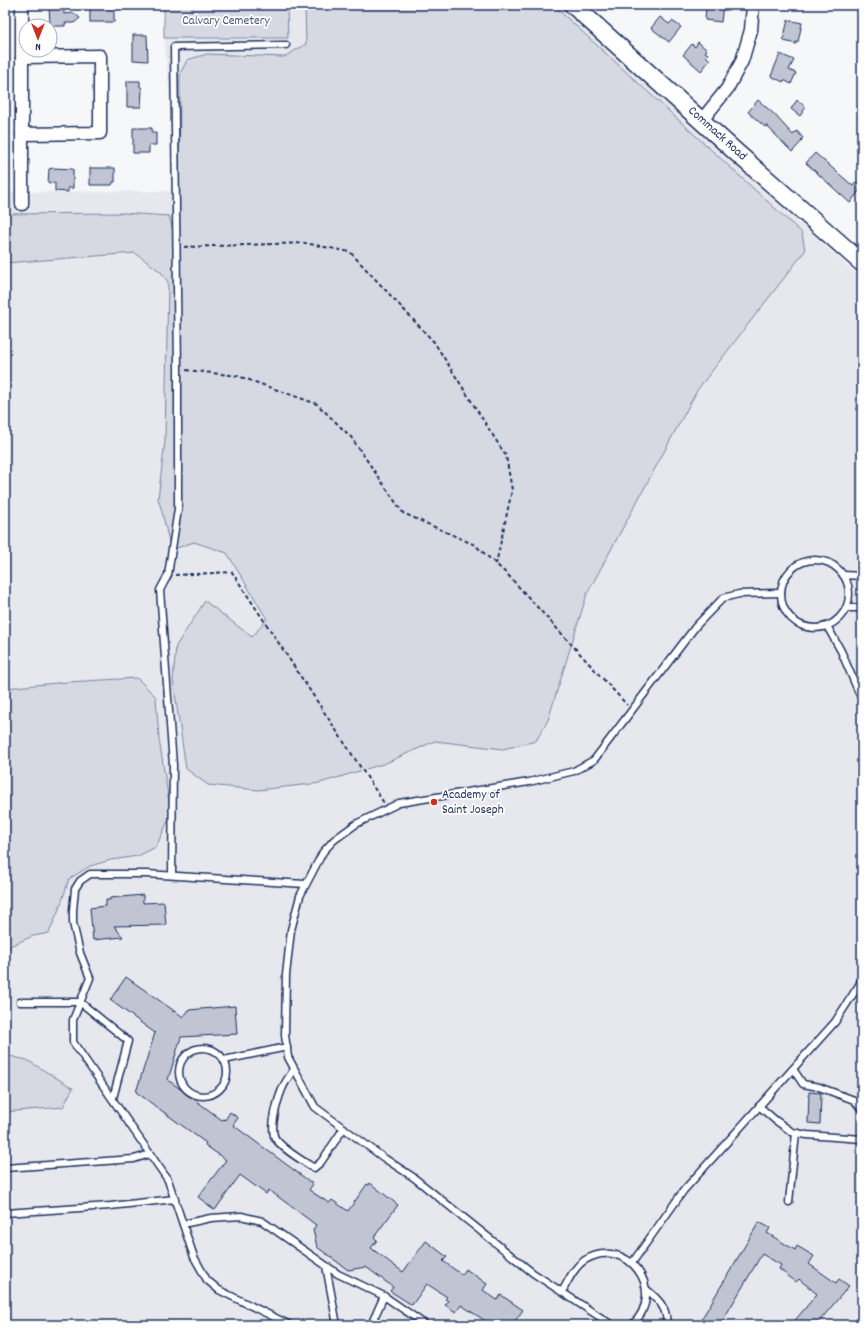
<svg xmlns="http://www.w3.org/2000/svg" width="867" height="1330" font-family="Dekko,sans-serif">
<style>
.built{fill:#e6e8ee}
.green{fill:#d6d9e2;stroke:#7884a0}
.building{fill:#c0c4d3;stroke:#1b2f5e}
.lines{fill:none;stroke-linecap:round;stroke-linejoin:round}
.lane-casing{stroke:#1b2f5e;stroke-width:9}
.street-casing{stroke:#1b2f5e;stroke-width:15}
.secondary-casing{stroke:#1b2f5e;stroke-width:20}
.path{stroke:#1b2f5e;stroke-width:2;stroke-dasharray:4 3;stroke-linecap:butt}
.lane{stroke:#fff;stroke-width:6}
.street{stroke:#fff;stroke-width:12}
.secondary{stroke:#fff;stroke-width:17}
.poi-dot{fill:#c8321e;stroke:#fff;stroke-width:1.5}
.labels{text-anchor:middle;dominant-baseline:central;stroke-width:3.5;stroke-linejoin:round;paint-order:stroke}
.park-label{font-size:13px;fill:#4a5a7f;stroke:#fff}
.street-label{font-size:13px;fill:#1b2f5e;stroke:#fff}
.poi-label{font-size:13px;fill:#1b2f5e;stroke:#fff;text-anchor:start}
</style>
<rect width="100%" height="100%" fill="#f6f7f9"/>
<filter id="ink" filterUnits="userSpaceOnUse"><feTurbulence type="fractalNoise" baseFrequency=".025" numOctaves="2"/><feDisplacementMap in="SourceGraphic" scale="8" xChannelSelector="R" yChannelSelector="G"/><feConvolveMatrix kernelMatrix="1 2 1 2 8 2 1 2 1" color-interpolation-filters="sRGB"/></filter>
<g filter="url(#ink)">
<!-- built -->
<polygon class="built" points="287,5 558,5 862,279 862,1325 5,1325 5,192 179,191 164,38 287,38"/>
<!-- green -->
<g class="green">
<polygon points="164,5 287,5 288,38 164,38"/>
<polygon points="305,5 553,5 802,233 805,251 698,389 587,594 548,720 536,741 503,749 435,741 386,763 320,783 258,790 208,785 186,769 173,680 176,646 205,601 252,637 267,619 227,553 194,542 171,550 161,508 158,499 165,441 168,282 161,272 135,253 5,263 5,214 123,213 169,216 179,251 180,74 187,60 207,54 284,57 306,44"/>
<polygon points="137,678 156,697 159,739 171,814 156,847 138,856 111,860 90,866 69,879 61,904 49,933 33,936 10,946 5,962 5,688 67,682"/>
<polygon points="5,1055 27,1060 73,1088 63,1107 5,1112"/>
</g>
<!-- building -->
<g class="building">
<polygon points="49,5 62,5 62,8 64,8 64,14 74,13 80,18 74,23 65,23 65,26 50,26"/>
<rect x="90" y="5" width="24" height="17"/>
<polygon points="706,5 723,5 721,22 705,20"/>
<polygon points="660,17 669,24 672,21 681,27 669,42 651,28"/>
<polygon points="788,20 802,23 798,42 796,42 796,44 784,41 783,40"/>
<polygon points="133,35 147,35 148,61 133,60"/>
<polygon points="698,42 707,50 705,52 708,54 706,56 710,60 701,71 683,55 692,44 695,47"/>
<polygon points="780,54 794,60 789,70 796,73 791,84 784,80 783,82 771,76"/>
<polygon points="127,81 140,81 140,87 141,87 142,90 141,107 127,107"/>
<polygon points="758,100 774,114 793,135 797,131 803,138 801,140 802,141 792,152 766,125 765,127 748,112"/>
<polygon points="797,100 806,107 800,116 791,109"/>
<polygon points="133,128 152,128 152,133 156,133 156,145 149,145 149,153 133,153"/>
<polygon points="815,153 853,186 856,182 862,187 850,203 806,163"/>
<polygon points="53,168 73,169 73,188 68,188 68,192 55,191 55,183 48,183 49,169"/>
<polygon points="90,168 115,168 115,182 113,182 112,185 90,185"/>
<polygon points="143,895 143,903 164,902 166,925 114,926 123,937 93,940 90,908 106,906 106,900 110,900 110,898"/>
<polygon points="126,977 173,1010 173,1012 175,1011 183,1017 189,1010 235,1006 237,1034 181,1037 168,1080 222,1120 224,1119 225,1120 230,1112 238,1118 233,1125 313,1184 309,1190 329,1203 332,1200 348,1211 367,1184 369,1185 370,1183 398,1205 374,1237 377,1240 371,1248 403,1272 426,1241 447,1257 443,1261 462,1275 466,1269 487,1284 483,1290 497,1300 501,1295 523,1310 512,1325 480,1325 484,1320 461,1305 456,1312 445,1305 448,1301 445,1299 447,1297 427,1284 412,1305 390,1291 393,1287 366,1267 348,1270 317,1247 313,1230 316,1225 269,1190 266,1194 240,1175 215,1210 198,1197 226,1160 205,1145 206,1143 136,1092 155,1033 110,1000"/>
<polygon points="809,1092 821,1093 820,1124 808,1123"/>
<polygon points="759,1222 770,1228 767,1233 795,1250 797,1246 814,1256 809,1264 836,1283 839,1279 849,1286 816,1325 791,1325 817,1294 799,1279 796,1282 779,1269 781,1265 762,1254 720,1325 698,1325"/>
</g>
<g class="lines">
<defs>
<g id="lane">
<circle cx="815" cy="594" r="34"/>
<polyline points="843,575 862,576"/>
<polyline points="847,608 862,608"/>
<polyline points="827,626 841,651 862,700"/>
<polyline points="172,875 173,765 160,590 168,575 178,509 178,369 174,47 286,45"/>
<polyline points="20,1002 80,1002 128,1041 113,1098"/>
<circle cx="203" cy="1072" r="24"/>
<polyline points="224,1060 287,1047"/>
<path d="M 294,1069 C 291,1074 287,1079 284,1085 C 279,1095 269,1127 275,1138 C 282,1149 303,1161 314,1168 L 321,1162 L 344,1128"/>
<polyline points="793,1069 803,1084 819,1087 854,1100 862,1110"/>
<polyline points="759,1106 775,1120 792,1132 807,1135 862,1139"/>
<polyline points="5,1168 134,1159 150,1154"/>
<polyline points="789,1202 796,1133"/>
<polyline points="5,1213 110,1206 175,1199"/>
<polyline points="183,1224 211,1218 241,1216 262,1221 338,1274 384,1296"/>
<polyline points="632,1263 684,1190 835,1022 859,985 862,977"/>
<polyline points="326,1266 337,1325"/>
<path d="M 646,1289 C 657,1298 669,1309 666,1325"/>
<path d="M 562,1292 C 568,1281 574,1267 585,1260 C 626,1235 669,1290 632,1325"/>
<polyline points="290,1325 219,1290 207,1280 194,1257 168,1180 73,1042 73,1020 90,978 80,953 73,923 73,910 75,889 80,881 90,874 146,874 305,884"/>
<polyline points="371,1325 384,1296 426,1325"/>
<polyline points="612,1325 533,1273 413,1177 384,1158 315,1107 288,1057 285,1035 286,975 291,930 300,896 323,852 334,840 356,824 399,803 529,782 574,771 594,760 696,626 723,598 739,594 781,593"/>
</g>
<g id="street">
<polyline points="22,57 100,56 100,133 22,134"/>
<polyline points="702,120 727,89 742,61 751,30 753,5"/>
<polyline points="22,204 22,5"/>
</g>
<polyline id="secondary" points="573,5 737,153 862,263"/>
</defs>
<!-- lane casing -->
<use href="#lane" class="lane-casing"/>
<!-- street casing -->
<use href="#street" class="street-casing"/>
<!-- secondary casing -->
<use href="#secondary" class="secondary-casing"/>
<!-- path -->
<g class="path">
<polyline points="184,247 305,243 350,252 434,342 506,456 512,490 496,564"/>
<polyline points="186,370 238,376 317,404 351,437 403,513 475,545 507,574 627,705"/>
<polyline points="175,575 232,572 384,803"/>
</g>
<!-- lane -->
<use href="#lane" class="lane"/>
<!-- street -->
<use href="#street" class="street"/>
<!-- secondary -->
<use href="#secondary" class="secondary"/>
</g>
</g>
<!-- markers -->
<circle class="poi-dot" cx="434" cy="802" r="4"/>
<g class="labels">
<!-- park labels -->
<g class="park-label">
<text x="226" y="21">Calvary Cemetery</text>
</g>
<!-- street labels -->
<g class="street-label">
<text transform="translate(717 134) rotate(42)">Commack Road</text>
</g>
<!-- poi labels -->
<g class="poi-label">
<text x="442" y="795">Academy of<tspan x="442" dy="15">Saint Joseph</tspan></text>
</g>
</g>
<!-- margin -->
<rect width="867" height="1330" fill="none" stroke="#fff" stroke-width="20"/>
<rect x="10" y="10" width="847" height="1310" fill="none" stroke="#1b2f5e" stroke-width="1.5" filter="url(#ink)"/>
<!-- north arrow -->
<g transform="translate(38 38) rotate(180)"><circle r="19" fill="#ffffff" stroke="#a4acbf"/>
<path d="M0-3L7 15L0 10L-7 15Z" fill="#c8321e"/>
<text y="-6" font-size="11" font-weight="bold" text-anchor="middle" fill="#1b2f5e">N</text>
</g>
</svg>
